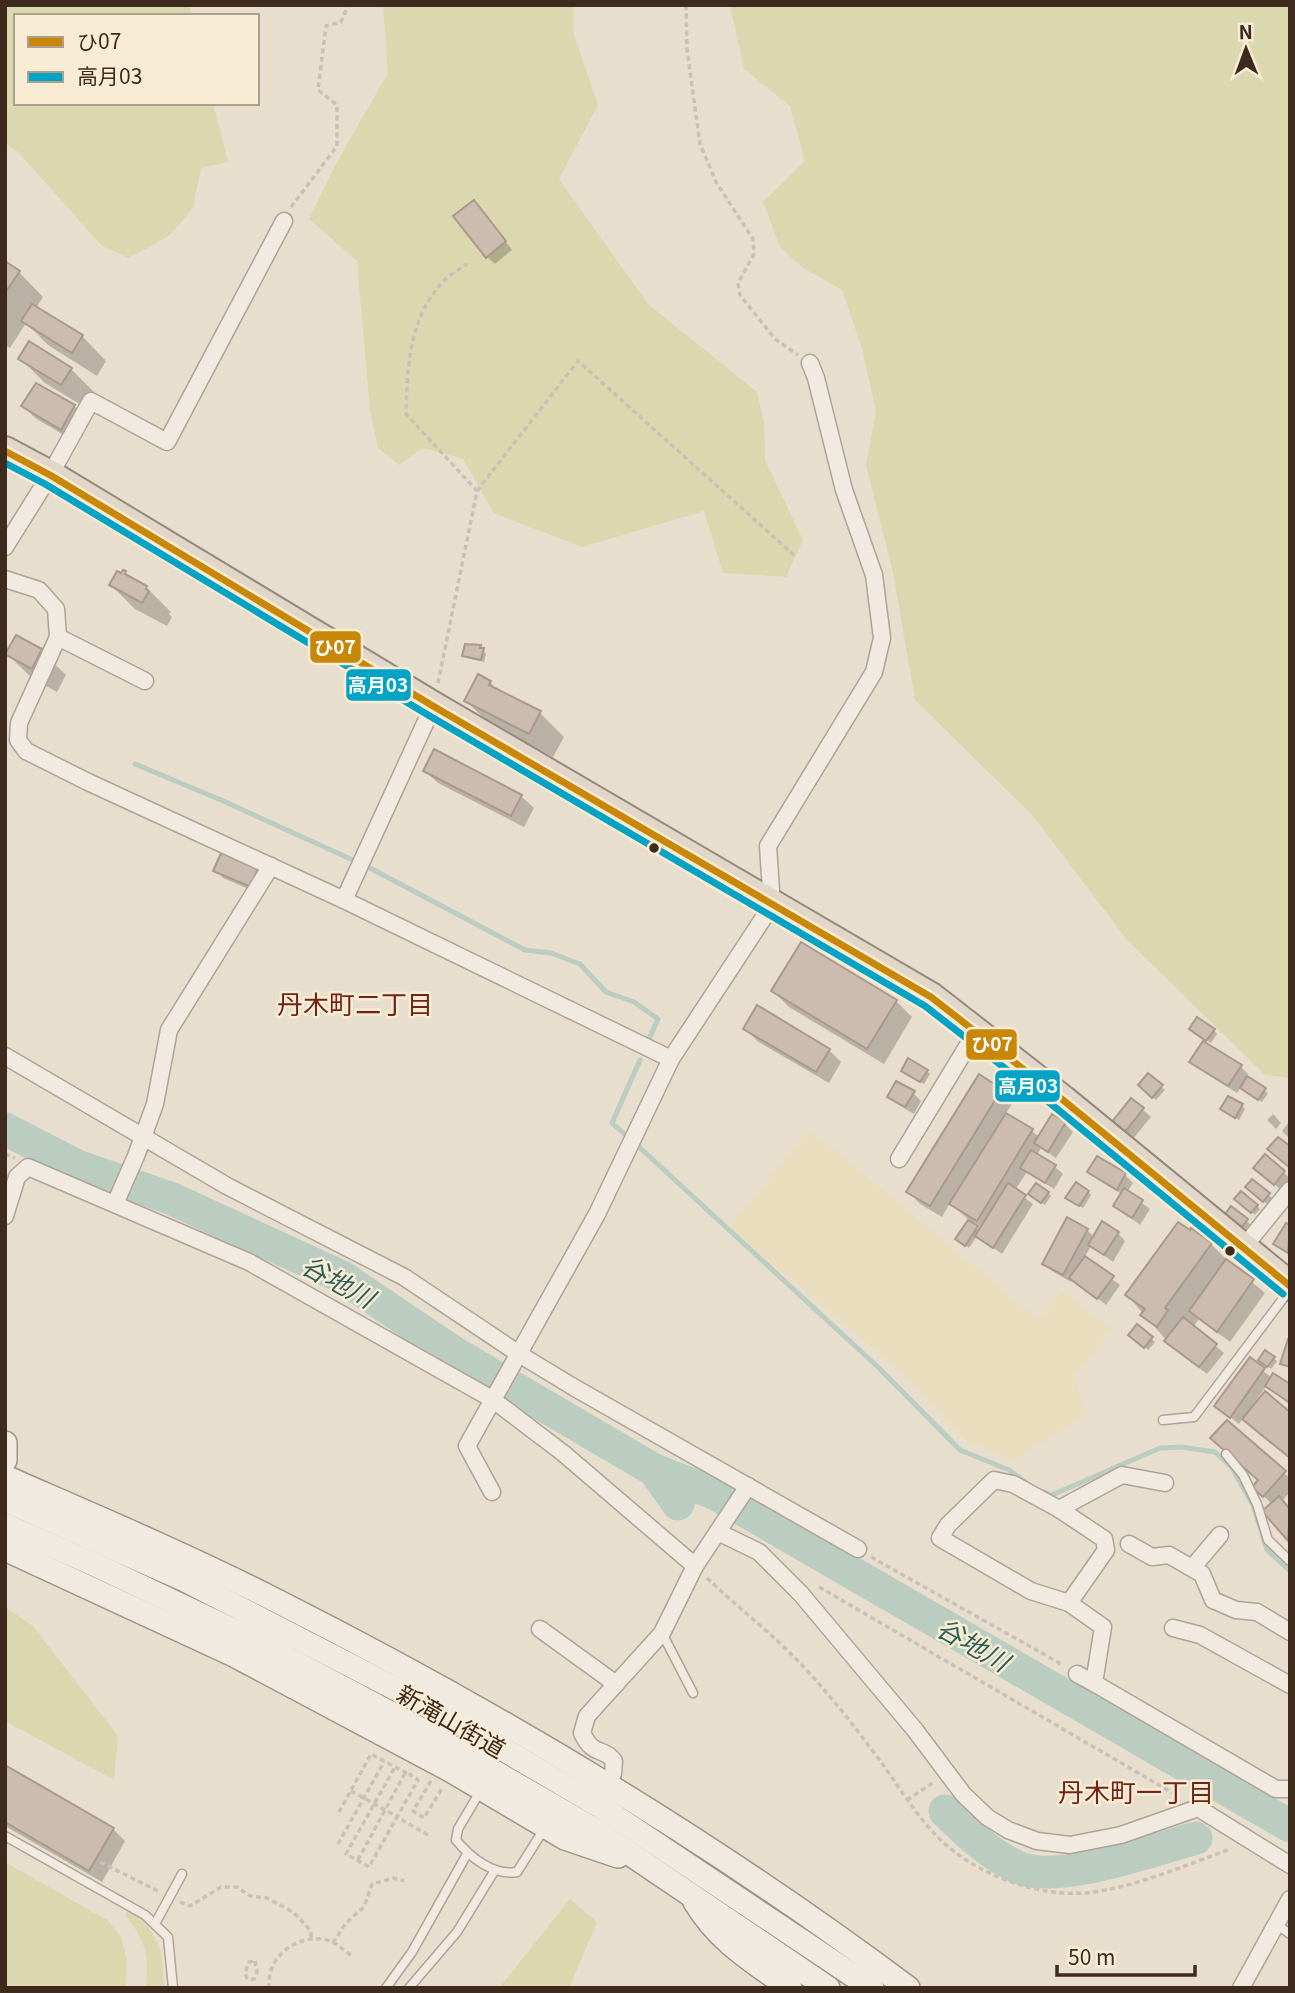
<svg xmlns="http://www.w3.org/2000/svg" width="1295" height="1993" font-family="Georgia,'Noto Sans JP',serif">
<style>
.farmland{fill:#e9ddbe}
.green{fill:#dbd8af}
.shadow{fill:#0003;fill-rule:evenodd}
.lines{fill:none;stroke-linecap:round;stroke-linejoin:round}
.stream{stroke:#bacdc0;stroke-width:5}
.river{stroke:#bacdc0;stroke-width:33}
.building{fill:#ccbcaf;stroke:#a9998d;stroke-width:2}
.service-casing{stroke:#aea397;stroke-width:11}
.minor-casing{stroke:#aea397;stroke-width:19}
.secondary-casing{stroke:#9d9387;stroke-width:26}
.trunk-casing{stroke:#93897e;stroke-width:32}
.path{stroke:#c9c1b7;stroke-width:3.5;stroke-dasharray:5 3.5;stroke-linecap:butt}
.service{stroke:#f0eae1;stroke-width:8}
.minor{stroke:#f0eae1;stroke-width:16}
.secondary{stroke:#f0eae1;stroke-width:23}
.trunk{stroke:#e2d6c8;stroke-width:28}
.bus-1-casing{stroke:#f9ecd5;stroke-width:12}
.bus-2-casing{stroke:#f9ecd5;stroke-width:12}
.bus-1{stroke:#c98708;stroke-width:7}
.bus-2{stroke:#03a3c5;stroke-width:7}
.bus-dot{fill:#3e2b1e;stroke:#f9ecd5;stroke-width:2.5}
.labels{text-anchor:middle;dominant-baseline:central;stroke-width:5;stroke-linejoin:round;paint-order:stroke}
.street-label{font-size:24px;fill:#3e2b1e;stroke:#f9ecd5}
.neighbourhood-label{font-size:26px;fill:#702318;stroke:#f9ecd5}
.water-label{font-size:26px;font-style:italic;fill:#2b6058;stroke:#f9ecd5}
.line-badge{stroke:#f9ecd5;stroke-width:2.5}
.badge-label{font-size:19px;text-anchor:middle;font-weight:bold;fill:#fff}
</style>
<rect width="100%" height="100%" fill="#e8dece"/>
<!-- farmland -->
<polygon class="farmland" points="810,1129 1039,1320 1063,1291 1112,1329 1075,1376 1085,1416 1013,1460 966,1441 908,1378 730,1227"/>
<!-- green -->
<g class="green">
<polygon points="5,5 189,5 192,16 16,16 16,103 213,103 228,162 201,168 193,208 170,235 129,258 102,246 18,152 5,143"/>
<polygon points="383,5 574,5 573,32 598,105 559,179 648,304 757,392 764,422 765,460 803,540 786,577 723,573 704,511 582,547 494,513 463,459 423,448 399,465 378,448 370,411 357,261 309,219 337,162 388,73"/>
<polygon points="730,5 1290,5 1290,1078 1265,1075 1127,940 1033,816 915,700 893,572 866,465 876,411 862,348 842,290 803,268 780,247 763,202 805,161 790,106 744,69"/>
<polygon points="5,1607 33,1626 118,1736 114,1780 5,1721"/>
<polygon points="5,1862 107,1920 121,1937 127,1959 126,1983 124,1988 5,1988"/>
<polygon points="570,1899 597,1922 569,1988 499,1988"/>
<path d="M 129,1909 C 160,1933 163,1950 164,1988 L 146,1988 C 150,1958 145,1938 125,1915 Z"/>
</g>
<!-- shadow -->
<g class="shadow">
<polygon points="482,211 512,250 495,264 487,257"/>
<polygon points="5,263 19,272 43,297 36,308 82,336 106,361 97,376 48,345 26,323 10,348 5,345"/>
<polygon points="21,359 71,369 95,393 86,408 45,383"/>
<polygon points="23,406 74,406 86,418 74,441 35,418"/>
<polygon points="125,573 146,587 171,612 169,614 172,617 167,626 135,609 111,585"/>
<polygon points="16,637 41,651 66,675 57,692 32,678 7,654"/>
<polygon points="480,647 486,654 484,662 467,658 464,655"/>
<polygon points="490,682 499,692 540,713 564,737 553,757 491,725 466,701"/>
<polygon points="425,771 521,796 534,808 524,827 438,783"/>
<polygon points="257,868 265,876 258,893 223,878 216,870"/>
<polygon points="773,991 896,1001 912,1017 884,1064 789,1007"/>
<polygon points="745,1028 829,1050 841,1062 829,1083 757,1041"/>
<polygon points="1214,1030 1217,1034 1211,1043 1194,1032"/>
<polygon points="1192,1061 1241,1067 1248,1074 1246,1077 1268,1093 1262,1102 1241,1087 1237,1093 1199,1069"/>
<polygon points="927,1071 930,1074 924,1084 907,1074"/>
<polygon points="1148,1076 1165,1090 1156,1100 1140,1085"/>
<path d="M 1001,1090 L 1013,1102 L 1005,1115 L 1032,1131 L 1040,1138 L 1065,1124 L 1073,1132 L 1056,1158 L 1041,1148 L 1037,1155 L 1055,1167 L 1063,1174 L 1054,1189 L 1027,1172 L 1015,1190 L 1033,1204 L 1002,1254 L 977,1236 L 969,1248 L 961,1242 L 958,1239 L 969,1220 L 950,1203 L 942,1217 L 920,1204 L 908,1191 ZM 973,1222 L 982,1227 L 980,1231 L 972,1223 Z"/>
<polygon points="913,1093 921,1101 914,1114 897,1104 889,1096"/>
<polygon points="1131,1100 1151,1117 1132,1140 1121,1130"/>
<polygon points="1242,1106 1245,1109 1239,1120 1226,1112"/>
<polygon points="1273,1114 1281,1123 1276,1129 1267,1120"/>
<polygon points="1289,1122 1290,1122 1290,1139 1282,1131"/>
<polygon points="1265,1157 1290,1178 1290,1182 1282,1191 1264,1175"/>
<polygon points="1097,1158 1125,1175 1133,1183 1127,1192 1150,1209 1140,1225 1115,1206 1122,1194 1097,1179 1089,1171"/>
<polygon points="1250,1190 1268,1195 1272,1198 1267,1204"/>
<polygon points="1088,1192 1091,1195 1083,1208 1071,1201"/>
<polygon points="1048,1193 1051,1196 1045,1205 1034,1198"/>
<polygon points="1240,1202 1257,1206 1260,1209 1255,1215"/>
<polygon points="1230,1217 1246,1221 1250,1224 1246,1229"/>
<polygon points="1290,1227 1290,1256 1275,1244"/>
<polygon points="1087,1230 1094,1237 1118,1233 1125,1241 1113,1262 1091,1246 1084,1258 1120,1285 1106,1305 1073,1279 1071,1282 1052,1271 1044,1263"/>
<polygon points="1192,1230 1211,1244 1234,1267 1265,1293 1230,1342 1199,1319 1193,1327 1224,1353 1207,1374 1174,1349 1127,1295"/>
<polygon points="1137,1327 1155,1342 1148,1350 1134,1338"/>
<polygon points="1273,1358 1277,1361 1271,1369 1263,1363"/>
<polygon points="1250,1360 1272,1378 1290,1386 1290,1403 1267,1385 1253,1404 1290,1414 1290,1459 1243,1418 1239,1424 1216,1406"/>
<polygon points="1284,1473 1290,1478 1290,1492 1282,1501 1290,1510 1290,1540 1264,1511 1272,1504 1254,1487"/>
<polygon points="5,1767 113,1829 125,1841 102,1882 5,1826"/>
</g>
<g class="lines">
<!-- stream -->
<g class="stream">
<polyline points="135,764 221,800 355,861"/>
<polyline points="370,868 525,950 551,953 580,964 606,992 634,1002 658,1019 647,1044"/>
<polyline points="629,1138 612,1123 640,1060"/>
<polyline points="637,1145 880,1369 960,1450 1009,1470 1032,1487"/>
<polyline points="1041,1491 1052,1495 1160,1448 1181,1447 1215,1452 1232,1468 1253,1505 1267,1550 1290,1571"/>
</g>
<!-- river -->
<g class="river">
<polyline points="5,1129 77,1166 170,1198 342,1277 453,1352 654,1470 678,1504"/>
<polyline points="654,1470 716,1494 1290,1826"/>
<path d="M 945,1811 C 967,1833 988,1853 1017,1867 C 1057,1885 1153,1850 1196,1838"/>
</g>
</g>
<!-- building -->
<g class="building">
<polygon points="474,200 506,241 486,258 453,216"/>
<polygon points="5,261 20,271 5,293"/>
<polygon points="32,304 83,335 72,353 21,321"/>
<polygon points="29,341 72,368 61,385 18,359"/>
<polygon points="36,383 75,405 61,430 21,406"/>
<polygon points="123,570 126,571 125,574 147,586 146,589 149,591 142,603 109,585 117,571 121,573"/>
<polygon points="16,635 42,649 32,669 5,654"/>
<polygon points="465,644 481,645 480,648 484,648 481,660 462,656"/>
<polygon points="478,674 491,681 489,685 541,711 529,734 464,701"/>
<polygon points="434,749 522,795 511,816 423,771"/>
<polygon points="222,851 258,867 251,887 213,871"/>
<polygon points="801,942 897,1000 867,1049 771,991"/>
<polygon points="757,1005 830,1049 816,1072 743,1029"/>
<polygon points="1197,1017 1215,1029 1206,1041 1189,1029"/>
<polygon points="1203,1041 1242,1065 1228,1086 1189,1062"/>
<polygon points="908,1058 928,1070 920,1082 901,1071"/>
<polygon points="1148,1073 1163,1085 1152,1098 1138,1085"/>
<polygon points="979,1074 1002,1089 930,1206 906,1192"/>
<polygon points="1247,1076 1266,1088 1258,1100 1240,1088"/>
<polygon points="896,1081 915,1091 905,1107 887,1097"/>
<polygon points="1228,1096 1243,1104 1235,1118 1220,1109"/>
<polygon points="1131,1098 1144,1108 1124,1133 1111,1123"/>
<polygon points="1006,1113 1033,1129 977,1221 949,1204"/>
<polygon points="1052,1114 1066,1122 1048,1152 1034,1143"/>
<polygon points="1278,1137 1290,1146 1289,1167 1267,1149"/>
<polygon points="1031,1150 1056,1165 1045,1183 1020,1168"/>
<polygon points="1265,1154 1285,1171 1274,1185 1253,1168"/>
<polygon points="1097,1156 1126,1173 1117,1190 1087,1172"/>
<polygon points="1252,1179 1270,1193 1263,1202 1245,1187"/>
<polygon points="1076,1182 1089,1191 1079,1206 1065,1198"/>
<polygon points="1008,1183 1026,1195 993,1248 975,1236"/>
<polygon points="1036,1183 1049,1192 1041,1203 1028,1194"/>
<polygon points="1124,1188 1143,1200 1132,1218 1113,1206"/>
<polygon points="1241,1191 1258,1205 1251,1213 1234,1199"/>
<polygon points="1231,1206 1248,1219 1242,1227 1225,1214"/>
<polygon points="1067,1217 1088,1229 1063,1275 1042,1264"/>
<polygon points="968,1220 978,1226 965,1246 955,1239"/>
<polygon points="1102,1221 1119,1232 1104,1255 1088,1245"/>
<polygon points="1178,1222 1190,1230 1191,1228 1212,1243 1165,1308 1168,1310 1157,1327 1140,1315 1145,1309 1125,1295"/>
<polygon points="1286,1223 1290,1225 1288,1253 1273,1244"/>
<polygon points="1085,1256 1114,1276 1097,1299 1069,1278"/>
<polygon points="1226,1259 1254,1279 1217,1332 1189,1311"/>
<polygon points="1183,1317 1217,1344 1199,1367 1164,1341"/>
<polygon points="1137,1324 1153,1337 1144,1348 1128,1335"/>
<polygon points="1288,1339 1290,1339 1290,1367 1280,1364"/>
<polygon points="1265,1350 1275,1357 1267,1367 1258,1360"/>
<polygon points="1250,1357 1265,1368 1230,1418 1214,1406"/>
<polygon points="1273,1373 1290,1384 1290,1403 1265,1386"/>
<polygon points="1265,1391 1290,1412 1290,1458 1242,1419"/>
<polygon points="1227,1420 1286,1471 1263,1497 1252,1487 1258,1480 1210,1438"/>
<polygon points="1279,1496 1290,1509 1288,1541 1262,1511"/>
<polygon points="5,1765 114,1828 89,1871 5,1822"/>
</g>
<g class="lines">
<defs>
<g id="service">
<polyline points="1163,1420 1194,1417 1288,1292"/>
<polyline points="1226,1454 1243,1475 1257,1504 1268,1540 1290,1561"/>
<polyline points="662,1633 693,1693"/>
<path d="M 481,1790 L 458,1829 L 456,1840 C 470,1857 493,1876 517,1872 L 544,1829"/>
<polyline points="5,1836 145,1915 168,1937 173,1988"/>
<polyline points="155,1924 182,1874"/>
<polyline points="1276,1924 1290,1934"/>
<polyline points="386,1988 412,1952 467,1854"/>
<polyline points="409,1988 457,1932 495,1870"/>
</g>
<g id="minor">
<polyline points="5,547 50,475 91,401 167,442 284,221"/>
<polyline points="5,579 39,590 56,609 58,637 19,723 18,740 26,751 88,782 344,900 671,1059"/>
<polyline points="58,637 145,681"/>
<polyline points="344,900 433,706"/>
<polyline points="5,1056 227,1186 404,1277 519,1354 575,1388 858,1549"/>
<polyline points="899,1159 976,1032"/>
<polyline points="115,1204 136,1156 155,1104 169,1030 271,866"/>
<polyline points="5,1216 17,1177 28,1167 249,1262 492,1399 563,1453 695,1566"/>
<polyline points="1243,1248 1290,1190"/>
<polyline points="1165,1483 1122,1475 1059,1509 1013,1484 994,1480 948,1525 940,1538 1031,1591 1069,1603 1103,1627 1094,1683 1276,1789 1290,1789"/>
<polyline points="492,1492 467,1446 597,1214 671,1059 772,905 768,846 874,672 882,638 874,575 844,490 816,378 810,363"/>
<polyline points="1059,1509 1104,1539 1106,1550 1069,1603"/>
<polyline points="718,1532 759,1552 801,1594 915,1730 963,1794 987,1817 1008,1830 1037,1841 1070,1845 1121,1835 1198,1808 1290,1865"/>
<polyline points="1129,1544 1152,1557 1169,1555 1202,1574 1213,1600 1236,1610 1257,1612 1290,1632"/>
<polyline points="1192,1568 1220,1535"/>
<polyline points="1173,1628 1200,1635 1290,1685"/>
<polyline points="540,1629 616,1684"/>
<polyline points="1077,1674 1094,1683"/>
<path d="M 604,1784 L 613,1774 L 614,1761 C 603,1746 594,1758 582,1733 L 587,1716 L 662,1633 L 695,1566 L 748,1486"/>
<polyline points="1241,1988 1290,1899"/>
</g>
<g id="secondary">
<polyline points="5,1443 5,1460"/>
<path d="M 5,1477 C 94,1516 184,1554 271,1598 C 493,1710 709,1839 908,1988"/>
<polyline points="5,1500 185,1580 433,1708 598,1805 872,1988"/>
<polyline points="5,1525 100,1567 249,1638 422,1730 595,1830 828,1988"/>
<polyline points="5,1549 234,1655 452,1771 565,1838 618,1856"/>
<path d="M 695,1902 C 718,1941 754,1962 790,1988"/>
</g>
<polyline id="trunk" points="5,451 50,475 433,706 931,997 1063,1100 1290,1286"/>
</defs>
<!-- service casing -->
<use href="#service" class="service-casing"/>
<!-- minor casing -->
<use href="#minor" class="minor-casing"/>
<!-- secondary casing -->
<use href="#secondary" class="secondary-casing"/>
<!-- trunk casing -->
<use href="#trunk" class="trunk-casing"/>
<!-- path -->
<g class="path">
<polyline points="686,5 687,49 700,144 716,182 753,239 754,254 738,283 740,295 775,339 798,355"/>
<polyline points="291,207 337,146 337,105 318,90 326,26 341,22 348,5"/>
<polyline points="477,491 578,361 795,556"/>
<path d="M 438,683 L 477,491 L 406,414 C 407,369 409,319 441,284 C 447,276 459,270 467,264"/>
<polyline points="5,1154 15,1158"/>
<polyline points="871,1557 1063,1665"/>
<path d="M 707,1578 C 736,1606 769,1631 797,1660 C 823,1687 849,1719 872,1750 C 917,1809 931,1851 1006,1880 C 1030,1889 1057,1895 1084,1893 C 1132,1889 1185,1865 1231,1849"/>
<polyline points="819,1587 1178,1796"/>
<polyline points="411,1773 410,1775 418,1780 397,1817 428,1835"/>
<polyline points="431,1781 413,1811 424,1818 443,1787"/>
<path d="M 351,1791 C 366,1799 382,1808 397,1817 L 369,1867 L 346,1854 L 395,1767"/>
<polyline points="907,1800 934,1782"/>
<polyline points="339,1812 371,1754 410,1775"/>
<polyline points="338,1844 384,1762"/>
<polyline points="358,1860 405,1773"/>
<polyline points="100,1862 160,1892"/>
<polyline points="180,1902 190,1906 221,1887 237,1887 250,1896 267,1898 284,1907 294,1913 311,1931 311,1940"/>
<polyline points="333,1943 346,1923 364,1907 372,1884 394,1878 404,1881"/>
<polygon points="255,1961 257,1972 254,1979 250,1980 247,1978 245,1973 249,1962"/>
<path d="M 269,1988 C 266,1956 299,1931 330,1941 C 338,1944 346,1952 353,1957"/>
</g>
<!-- service -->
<use href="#service" class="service"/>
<!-- minor -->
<use href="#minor" class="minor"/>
<!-- secondary -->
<use href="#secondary" class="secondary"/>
<!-- trunk -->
<use href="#trunk" class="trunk"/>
<defs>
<polyline id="bus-1" points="5,451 50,475 433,706 931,997 1063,1100 1290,1286"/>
<polyline id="bus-2" points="5,463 45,484 428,715 925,1006 1056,1108 1283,1294"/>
</defs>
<!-- bus-1 casing -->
<use href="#bus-1" class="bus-1-casing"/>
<!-- bus-2 casing -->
<use href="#bus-2" class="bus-2-casing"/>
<!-- bus-1 -->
<use href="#bus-1" class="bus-1"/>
<!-- bus-2 -->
<use href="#bus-2" class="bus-2"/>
</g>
<!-- markers -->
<g class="bus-dot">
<circle cx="654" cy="848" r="6"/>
<circle cx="1230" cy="1251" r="6"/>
</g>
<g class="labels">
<!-- street labels -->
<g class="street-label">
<text transform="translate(452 1720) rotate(30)">新滝山街道</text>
</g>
<!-- neighbourhood labels -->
<g class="neighbourhood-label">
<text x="355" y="1002">丹木町二丁目</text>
<text x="1136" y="1790">丹木町一丁目</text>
</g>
<!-- water labels -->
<g class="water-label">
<text transform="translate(339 1280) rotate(29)">谷地川</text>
<text transform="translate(974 1643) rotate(30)">谷地川</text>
</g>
</g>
<g class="line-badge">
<rect x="309" y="630" width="53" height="34" rx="7" fill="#c98708"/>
<rect x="345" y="668" width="67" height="34" rx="7" fill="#03a3c5"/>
<rect x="965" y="1028" width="53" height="33" rx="7" fill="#c98708"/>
<rect x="994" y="1069" width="67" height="34" rx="7" fill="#03a3c5"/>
</g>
<g class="badge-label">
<text x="335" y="654">ひ07</text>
<text x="378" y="692">高月03</text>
<text x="992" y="1051">ひ07</text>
<text x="1028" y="1093">高月03</text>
</g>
<!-- border -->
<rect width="1295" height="1993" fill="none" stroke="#3e2b1e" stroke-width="14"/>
<!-- legend -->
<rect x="14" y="14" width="245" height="91" fill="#f9ecd5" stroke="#ae9f8c" stroke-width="2"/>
<rect x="28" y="37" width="35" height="10" fill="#c98708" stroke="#ae9f8c" stroke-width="2"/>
<text x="77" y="49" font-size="21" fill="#3e2b1e">ひ07</text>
<rect x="28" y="72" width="35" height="10" fill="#03a3c5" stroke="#ae9f8c" stroke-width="2"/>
<text x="77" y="84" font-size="21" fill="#3e2b1e">高月03</text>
<!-- north arrow -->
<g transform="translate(1246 49) rotate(359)" stroke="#f9ecd5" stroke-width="5" paint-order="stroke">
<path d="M0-5L12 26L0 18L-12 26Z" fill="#3e2b1e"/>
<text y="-10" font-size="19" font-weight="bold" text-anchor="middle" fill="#3e2b1e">N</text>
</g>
<!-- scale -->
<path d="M1057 1965v10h138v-10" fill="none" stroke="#3e2b1e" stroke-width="3.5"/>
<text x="1068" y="1965" font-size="21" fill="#3e2b1e" stroke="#f9ecd5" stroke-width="5" paint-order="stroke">50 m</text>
</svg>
